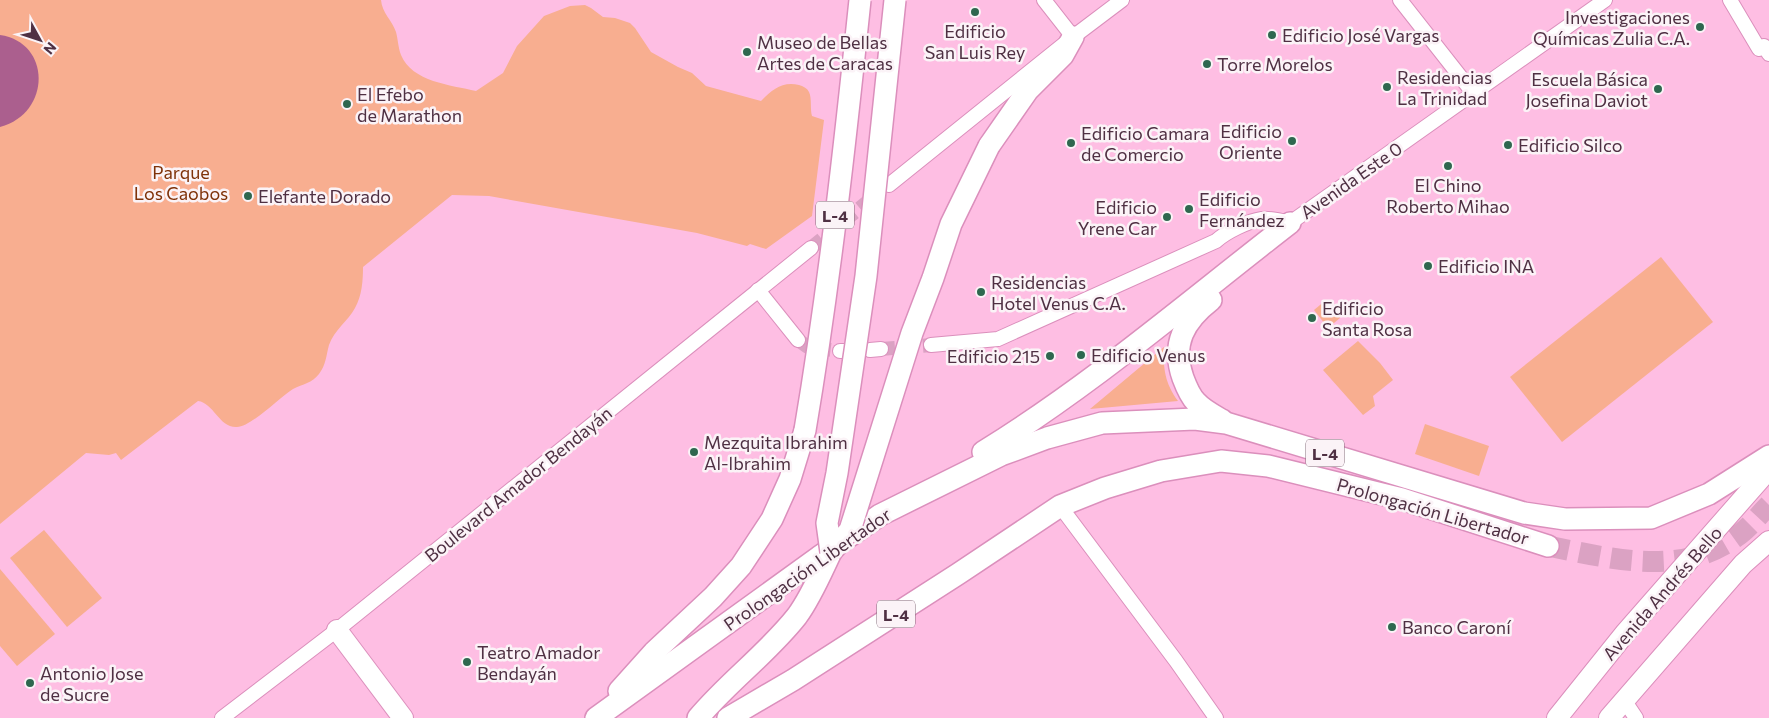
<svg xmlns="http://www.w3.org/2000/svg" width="1769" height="718" font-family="Commissioner,sans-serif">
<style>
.green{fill:#f8ae90}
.water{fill:#ab5f8e}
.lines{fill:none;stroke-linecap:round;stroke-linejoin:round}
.street-tunnel{stroke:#dba2c3;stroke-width:14;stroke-dasharray:14 7;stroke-linecap:butt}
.primary-tunnel{stroke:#dba2c3;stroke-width:21;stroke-dasharray:21 11;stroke-linecap:butt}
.street-casing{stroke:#db8fbc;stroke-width:16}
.secondary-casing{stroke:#db8fbc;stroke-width:22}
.primary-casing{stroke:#db8fbc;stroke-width:24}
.street{stroke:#fff;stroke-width:14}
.secondary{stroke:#fff;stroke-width:20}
.primary{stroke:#fff;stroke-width:21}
.primary-bridge-casing{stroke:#db8fbc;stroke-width:24;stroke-linecap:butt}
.primary-bridge{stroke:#fff;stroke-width:21}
.poi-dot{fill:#2f674f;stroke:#fbf3f7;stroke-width:2}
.labels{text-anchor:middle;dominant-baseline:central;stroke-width:5;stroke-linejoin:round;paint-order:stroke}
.shield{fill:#fbf3f7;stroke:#836a79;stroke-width:1}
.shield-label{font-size:16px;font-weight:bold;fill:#4f3043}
.poi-label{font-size:18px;fill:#4f3043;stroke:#fbf3f7;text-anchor:start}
.park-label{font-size:18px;fill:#7f3209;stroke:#fbf3f7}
.street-label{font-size:18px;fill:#4f3043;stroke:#fbf3f7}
</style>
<rect width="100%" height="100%" fill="#febee3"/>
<!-- green -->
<g class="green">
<path d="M 0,0 L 381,0 C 382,13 392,20 396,32 C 398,39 398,47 401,55 C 412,82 451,85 476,91 L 503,73 L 517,46 L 544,16 L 570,6 L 585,5 L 591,8 L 603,17 L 615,18 L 630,23 L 635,28 L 651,52 L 678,67 L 692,73 L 706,86 L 761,101 C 772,90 782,81 799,85 C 803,86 807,88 809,92 C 812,98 810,109 812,116 L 824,120 L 812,216 L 766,249 L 750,244 L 747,246 L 697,233 L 489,196 L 452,195 L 363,267 C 363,280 362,296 355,308 C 348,321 334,330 329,345 C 326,356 326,365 319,374 C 312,383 303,384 293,389 C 280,397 251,427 237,427 C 219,428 214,403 198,401 L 121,460 L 116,453 L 109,455 L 86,453 L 0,524 Z"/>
<polygon points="1661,257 1713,322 1562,442 1510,377"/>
<polygon points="1326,300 1340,318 1328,328 1314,310"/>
<polygon points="1358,341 1380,363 1393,380 1373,396 1375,406 1363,415 1323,370"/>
<path d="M 1164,347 C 1163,369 1165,383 1178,401 L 1090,409 Z"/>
<polygon points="1425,424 1489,446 1479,476 1415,454"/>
<polygon points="44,530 102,598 67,627 10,558"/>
<polygon points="0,569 55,634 17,666 0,646"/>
</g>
<!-- water -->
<path class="water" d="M 0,35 C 51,42 52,113 0,127 Z"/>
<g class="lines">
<!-- street-tunnel -->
<g class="street-tunnel">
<polyline points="811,248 877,194"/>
<polyline points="798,340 808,347 840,351"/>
<polyline points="881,349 931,345"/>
</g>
<!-- primary-tunnel -->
<path class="primary-tunnel" d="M 1548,546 C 1609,558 1681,578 1736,537 C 1748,529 1758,516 1769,505"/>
<defs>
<g id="street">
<polyline points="1044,0 1073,37"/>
<polyline points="1400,0 1474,94"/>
<polyline points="1730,0 1759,49 1764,46 1769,54"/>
<polyline points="889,185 1073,37 1122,0"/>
<polyline points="758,290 798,340"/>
<path d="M 931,345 L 998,339 L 1216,241 C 1226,232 1248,221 1262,219 C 1271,218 1282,221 1290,223 L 1605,0"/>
<polyline points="870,350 881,349"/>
<polyline points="840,351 846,351"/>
<polyline points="1060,506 1176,661 1216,718"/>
<polyline points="1624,700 1636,718"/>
<polyline points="222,718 337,630 811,248"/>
</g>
<g id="secondary">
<polyline points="337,630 403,718"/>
<polyline points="1557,718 1626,632 1769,469"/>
<polyline points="1609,718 1743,564 1769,541"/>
</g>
<g id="primary">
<polyline points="989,146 1028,90 1063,55 1073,37"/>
<path d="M 1211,300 C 1184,321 1171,344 1183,378 C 1186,386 1190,396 1196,402 C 1203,410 1213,415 1222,420"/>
<path d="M 983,452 C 1092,385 1189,301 1290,223"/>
<polyline points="619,691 654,652 713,597 741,566 772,519 790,479 805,430"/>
<polyline points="596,718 819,557 880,515 1001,455 1047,438 1102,423 1195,419 1226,423 1524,513 1565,519 1651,518 1709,494 1769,456"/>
<path d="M 698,718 C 728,682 768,653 797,616 C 811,597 821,573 831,552"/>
<polyline points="728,718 793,680 958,574 1060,506 1105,488 1161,471 1221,461 1268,466 1402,499 1548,546"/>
</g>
</defs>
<!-- street casing -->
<use href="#street" class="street-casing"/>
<!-- secondary casing -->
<use href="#secondary" class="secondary-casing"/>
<!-- primary casing -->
<use href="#primary" class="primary-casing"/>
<!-- street -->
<use href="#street" class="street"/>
<!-- secondary -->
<use href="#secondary" class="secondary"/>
<!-- primary -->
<use href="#primary" class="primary"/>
<defs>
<g id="primary-bridge">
<path d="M 805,430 C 829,288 845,144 860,0"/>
<polyline points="831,552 827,523 837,473 866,276 895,0"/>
<polyline points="831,552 850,530 912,333 933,278 951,224 989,146"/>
</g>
</defs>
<!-- primary-bridge casing -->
<use href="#primary-bridge" class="primary-bridge-casing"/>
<!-- primary-bridge -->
<use href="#primary-bridge" class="primary-bridge"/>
</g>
<!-- markers -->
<g class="poi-dot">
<circle cx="975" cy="12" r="5"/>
<circle cx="1700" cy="27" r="5"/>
<circle cx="1272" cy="35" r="5"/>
<circle cx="747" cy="52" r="5"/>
<circle cx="1207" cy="64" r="5"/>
<circle cx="1387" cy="87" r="5"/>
<circle cx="1658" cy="89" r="5"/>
<circle cx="347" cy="104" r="5"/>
<circle cx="1292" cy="141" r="5"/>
<circle cx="1071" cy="143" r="5"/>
<circle cx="1508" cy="145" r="5"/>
<circle cx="1448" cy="166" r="5"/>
<circle cx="248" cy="196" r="5"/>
<circle cx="1189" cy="209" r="5"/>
<circle cx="1167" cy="217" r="5"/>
<circle cx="1428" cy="266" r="5"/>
<circle cx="981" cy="292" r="5"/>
<circle cx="1312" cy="318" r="5"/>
<circle cx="1081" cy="355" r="5"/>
<circle cx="1050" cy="356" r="5"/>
<circle cx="694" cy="452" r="5"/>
<circle cx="1392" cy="627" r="5"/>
<circle cx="467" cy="662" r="5"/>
<circle cx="30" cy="683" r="5"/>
</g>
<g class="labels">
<!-- shield labels -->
<g class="shield">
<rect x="816" y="201.5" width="38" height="27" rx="4"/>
<rect x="1306" y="439.5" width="38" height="27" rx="4"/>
<rect x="877" y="600.5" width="38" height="27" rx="4"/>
</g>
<g class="shield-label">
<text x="835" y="215">L-4</text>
<text x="1325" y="453">L-4</text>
<text x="896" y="614">L-4</text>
</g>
<!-- poi labels -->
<g class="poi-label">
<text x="1690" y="17" text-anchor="end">Investigaciones<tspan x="1690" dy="21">Químicas Zulia C.A.</tspan></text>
<text x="975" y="31" text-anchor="middle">Edificio<tspan x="975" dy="21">San Luis Rey</tspan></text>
<text x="1282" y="35">Edificio José Vargas</text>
<text x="757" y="42">Museo de Bellas<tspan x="757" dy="21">Artes de Caracas</tspan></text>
<text x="1217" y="64">Torre Morelos</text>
<text x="1397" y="77">Residencias<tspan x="1397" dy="21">La Trinidad</tspan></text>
<text x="1648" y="79" text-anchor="end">Escuela Básica<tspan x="1648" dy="21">Josefina Daviot</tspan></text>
<text x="357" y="94">El Efebo<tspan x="357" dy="21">de Marathon</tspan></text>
<text x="1282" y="131" text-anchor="end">Edificio<tspan x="1282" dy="21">Oriente</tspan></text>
<text x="1081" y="133">Edificio Camara<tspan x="1081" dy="21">de Comercio</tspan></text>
<text x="1518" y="145">Edificio Silco</text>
<text x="1448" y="185" text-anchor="middle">El Chino<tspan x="1448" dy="21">Roberto Mihao</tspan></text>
<text x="258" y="196">Elefante Dorado</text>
<text x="1199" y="199">Edificio<tspan x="1199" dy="21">Fernández</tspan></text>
<text x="1157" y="207" text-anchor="end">Edificio<tspan x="1157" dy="21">Yrene Car</tspan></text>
<text x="1438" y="266">Edificio INA</text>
<text x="991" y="282">Residencias<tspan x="991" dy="21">Hotel Venus C.A.</tspan></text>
<text x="1322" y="308">Edificio<tspan x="1322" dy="21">Santa Rosa</tspan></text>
<text x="1091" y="355">Edificio Venus</text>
<text x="1040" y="356" text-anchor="end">Edificio 215</text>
<text x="704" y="442">Mezquita Ibrahim<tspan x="704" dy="21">Al-lbrahim</tspan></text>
<text x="1402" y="627">Banco Caroní</text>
<text x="477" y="652">Teatro Amador<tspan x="477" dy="21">Bendayán</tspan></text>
<text x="40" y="673">Antonio Jose<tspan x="40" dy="21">de Sucre</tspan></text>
</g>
<!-- park labels -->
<g class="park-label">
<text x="181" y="172">Parque<tspan x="181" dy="21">Los Caobos</tspan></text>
</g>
<!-- street labels -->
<g class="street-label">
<text transform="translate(1351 180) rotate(-35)">Avenida Este 0</text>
<text transform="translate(518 484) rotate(-39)">Boulevard Amador Bendayán</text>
<text transform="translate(1433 511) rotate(16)">Prolongación Libertador</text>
<text transform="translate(807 569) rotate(-35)">Prolongación Libertador</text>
<text transform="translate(1662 593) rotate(-49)">Avenida Andrés Bello</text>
</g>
</g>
<!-- north arrow -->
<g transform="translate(40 40) rotate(130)" stroke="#fbf3f7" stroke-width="4" paint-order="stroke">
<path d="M0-4L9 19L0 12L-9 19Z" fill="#4f3043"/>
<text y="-8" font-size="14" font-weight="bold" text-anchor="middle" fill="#4f3043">N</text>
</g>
</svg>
